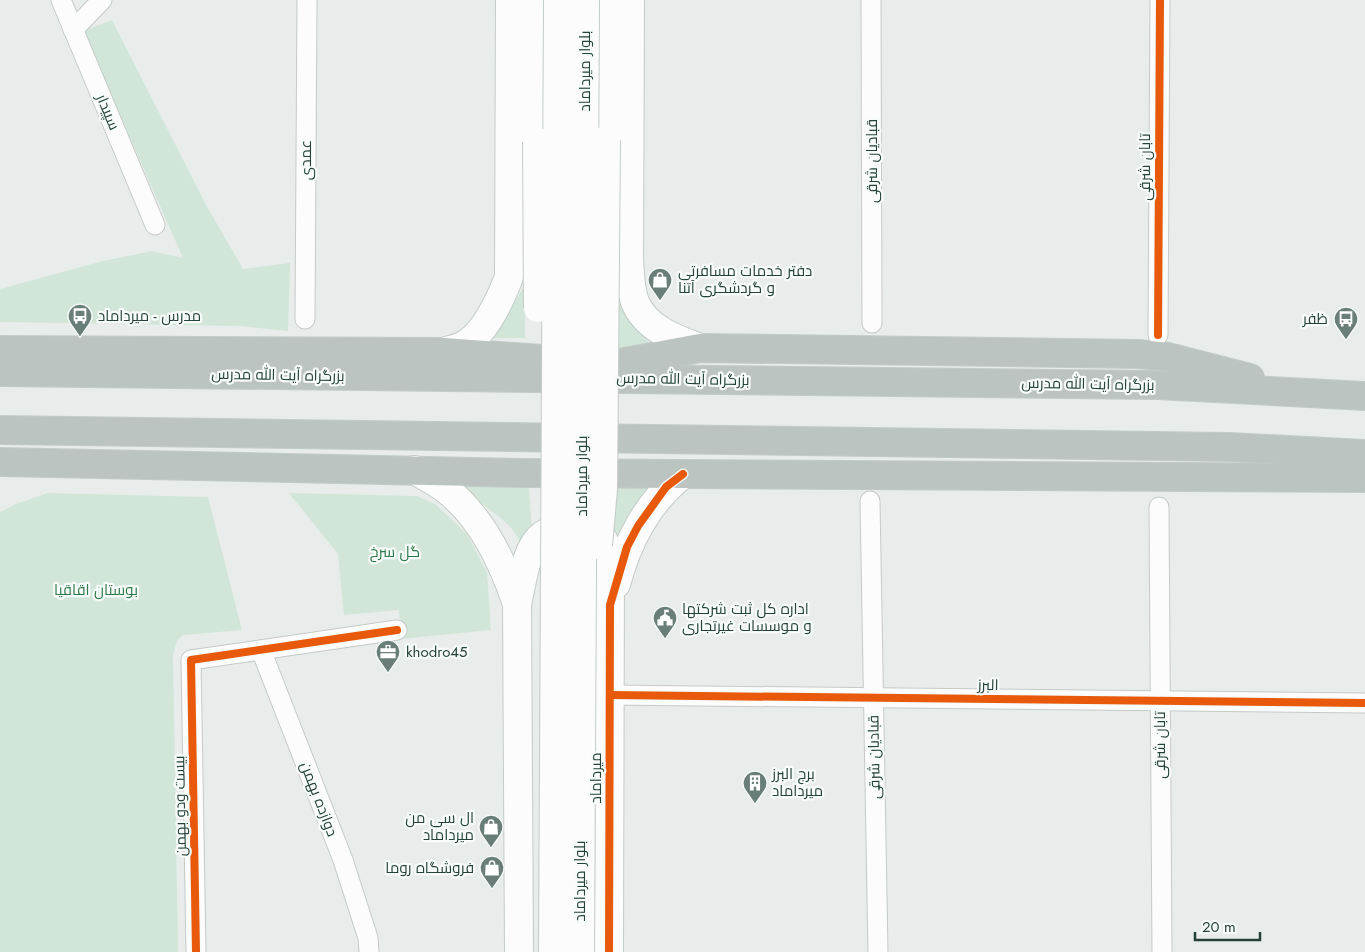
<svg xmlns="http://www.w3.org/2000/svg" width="1365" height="952" font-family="Jost,Cairo,sans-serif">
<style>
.green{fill:#d1e6d8}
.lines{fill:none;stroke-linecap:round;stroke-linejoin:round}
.street-casing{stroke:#c5cac8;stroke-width:21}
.secondary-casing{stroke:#c3cbc8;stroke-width:30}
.highway-casing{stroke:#c3ccc9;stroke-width:30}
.street{stroke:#fcfcfc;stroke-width:19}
.secondary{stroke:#fcfcfc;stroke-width:28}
.highway{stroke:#bcc4c2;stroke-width:28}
.secondary-bridge-casing{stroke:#c3cbc8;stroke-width:30;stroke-linecap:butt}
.secondary-bridge{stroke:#fcfcfc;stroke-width:28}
.cycleway-casing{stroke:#f7fbf9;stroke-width:11}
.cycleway{stroke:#e8590c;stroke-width:8}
.labels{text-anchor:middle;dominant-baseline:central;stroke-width:4.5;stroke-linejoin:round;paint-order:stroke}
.street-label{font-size:15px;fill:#24423a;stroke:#f7fbf9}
.poi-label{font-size:15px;fill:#24423a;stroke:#f7fbf9;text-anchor:start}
.park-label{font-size:15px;fill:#2d7a4b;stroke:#f7fbf9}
</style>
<rect width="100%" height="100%" fill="#e8edeb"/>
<!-- green -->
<g class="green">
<polygon points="112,20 205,203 243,269 290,263 288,331 241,326 0,322 0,289 103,261 152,251 183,258 83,31"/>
<polygon points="525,285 525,338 492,338"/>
<path d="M 614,298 L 629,298 C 636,318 640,336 656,350 L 612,350 Z"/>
<path d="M 528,479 L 533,541 L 522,548 C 516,527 501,519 485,506 C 477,499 469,491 462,484 Z"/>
<path d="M 611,480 L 664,482 C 639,501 630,514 614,540 L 610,503 Z"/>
<polygon points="48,493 208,497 242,630 183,635 177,641 173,654 178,952 0,952 0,512 16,504"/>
<polygon points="289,493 417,496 435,504 467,534 487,573 491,630 401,639 399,610 344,615 338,554"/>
</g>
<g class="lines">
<defs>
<g id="street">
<polyline points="61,0 155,225"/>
<polyline points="871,0 872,323"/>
<polyline points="73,30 102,0"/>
<polyline points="305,319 307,0"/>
<polyline points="1158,335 1160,0"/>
<polyline points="870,501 878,952"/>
<polyline points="1159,507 1162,952"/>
<polyline points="261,650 343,860 368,938 369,952"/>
<polyline points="610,695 1365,703"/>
<polyline points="196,952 191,660 397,630"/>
</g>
<g id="secondary">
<polyline points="535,0 537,142"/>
<path d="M 630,0 L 629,260 C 630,274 630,289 635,302 C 646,329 676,339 700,348"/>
<polyline points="606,140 607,0"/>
<path d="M 443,352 C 449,350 456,349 462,346 C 484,336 501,298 509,277 L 510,0"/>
<path d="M 415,470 C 424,476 435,481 444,488 C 481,515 503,562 517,604 L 519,952"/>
<path d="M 616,584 C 628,540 647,503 683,474"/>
<path d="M 517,604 C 522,584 524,559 536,542 C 549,524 586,520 601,537 C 608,545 609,557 610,566 L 609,952"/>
</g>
<g id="highway">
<polyline points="0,350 443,352 614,364 700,348 1139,354 1168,357 1250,378"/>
<polyline points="0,372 1157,385 1365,396"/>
<polyline points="0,430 1229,447 1365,454"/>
<polyline points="0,462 525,473 1365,478"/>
</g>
</defs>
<!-- street casing -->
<use href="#street" class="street-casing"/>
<!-- secondary casing -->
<use href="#secondary" class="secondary-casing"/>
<!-- highway casing -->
<use href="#highway" class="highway-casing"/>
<!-- street -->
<use href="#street" class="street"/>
<!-- secondary -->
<use href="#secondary" class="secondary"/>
<!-- highway -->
<use href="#highway" class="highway"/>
<defs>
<g id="secondary-bridge">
<polyline points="537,142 538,308"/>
<polyline points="598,545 603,489 606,140"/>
<polyline points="553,952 558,0"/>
<polyline points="580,952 585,0"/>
</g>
</defs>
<!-- secondary-bridge casing -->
<use href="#secondary-bridge" class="secondary-bridge-casing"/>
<!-- secondary-bridge -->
<use href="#secondary-bridge" class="secondary-bridge"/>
<defs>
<g id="cycleway">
<polyline points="1158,335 1160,0"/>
<polyline points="610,695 1365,703"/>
<polyline points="196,952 191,660 397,630"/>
<polyline points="609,952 610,605 627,547 638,526 666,487 683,474"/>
</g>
</defs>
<!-- cycleway casing -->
<use href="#cycleway" class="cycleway-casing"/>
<!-- cycleway -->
<use href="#cycleway" class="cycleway"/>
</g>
<!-- icons -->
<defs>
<symbol id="shop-pin" viewBox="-11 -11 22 30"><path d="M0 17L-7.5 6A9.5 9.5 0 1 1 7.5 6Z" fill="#697e78" stroke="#f7fbf9"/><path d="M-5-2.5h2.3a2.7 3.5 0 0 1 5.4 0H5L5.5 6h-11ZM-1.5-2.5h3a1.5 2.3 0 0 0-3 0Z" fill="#fff"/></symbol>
<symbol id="bus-pin" viewBox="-11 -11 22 30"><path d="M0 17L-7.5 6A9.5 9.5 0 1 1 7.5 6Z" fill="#697e78" stroke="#f7fbf9"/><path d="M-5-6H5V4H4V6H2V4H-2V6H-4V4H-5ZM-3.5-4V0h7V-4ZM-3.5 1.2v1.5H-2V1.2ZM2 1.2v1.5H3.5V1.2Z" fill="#fff"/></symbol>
<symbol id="civic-pin" viewBox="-11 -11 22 30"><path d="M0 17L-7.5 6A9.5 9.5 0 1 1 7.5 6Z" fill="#697e78" stroke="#f7fbf9"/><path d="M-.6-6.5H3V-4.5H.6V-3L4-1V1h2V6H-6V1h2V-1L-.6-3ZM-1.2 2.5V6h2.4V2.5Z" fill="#fff"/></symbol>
<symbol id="office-pin" viewBox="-11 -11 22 30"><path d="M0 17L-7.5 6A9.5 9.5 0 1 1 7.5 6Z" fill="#697e78" stroke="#f7fbf9"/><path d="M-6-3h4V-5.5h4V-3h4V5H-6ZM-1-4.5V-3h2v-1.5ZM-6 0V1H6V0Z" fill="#fff"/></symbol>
<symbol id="building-pin" viewBox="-11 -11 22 30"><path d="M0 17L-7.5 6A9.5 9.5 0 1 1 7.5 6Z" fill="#697e78" stroke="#f7fbf9"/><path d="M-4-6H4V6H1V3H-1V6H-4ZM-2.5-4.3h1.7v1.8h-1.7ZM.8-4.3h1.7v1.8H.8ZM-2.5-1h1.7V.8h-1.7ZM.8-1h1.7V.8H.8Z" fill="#fff"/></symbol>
</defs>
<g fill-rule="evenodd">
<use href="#shop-pin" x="646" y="266" width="28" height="38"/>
<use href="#bus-pin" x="66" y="302" width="28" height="38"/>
<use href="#bus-pin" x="1332" y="305" width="28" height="38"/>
<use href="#civic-pin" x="651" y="604" width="28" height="38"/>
<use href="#office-pin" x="374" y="638" width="28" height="38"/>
<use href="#building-pin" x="741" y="769" width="28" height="38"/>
<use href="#shop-pin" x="477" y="813" width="28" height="38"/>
<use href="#shop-pin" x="478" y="854" width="28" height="38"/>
</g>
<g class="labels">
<!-- street labels -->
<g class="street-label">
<text transform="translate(585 71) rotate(-90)">بلوار میرداماد</text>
<text transform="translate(108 112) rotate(67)">سپیدار</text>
<text transform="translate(306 160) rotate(-90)">عمدی</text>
<text transform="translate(872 161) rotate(-90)">قبادیان شرقی</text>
<text transform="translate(1145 167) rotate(-90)">تابان شرقی</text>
<text transform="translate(278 375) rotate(1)">بزرگراه آیت الله مدرس</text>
<text transform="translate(683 379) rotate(1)">بزرگراه آیت الله مدرس</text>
<text transform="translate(1088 384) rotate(1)">بزرگراه آیت الله مدرس</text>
<text transform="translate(582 476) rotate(-90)">بلوار میرداماد</text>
<text transform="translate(988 685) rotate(1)">البرز</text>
<text transform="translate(1160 745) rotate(-90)">تابان شرقی</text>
<text transform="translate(874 757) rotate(-91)">قبادیان شرقی</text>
<text transform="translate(596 778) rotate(-90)">میرداماد</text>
<text transform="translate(319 799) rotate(69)">دوازده بهمن</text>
<text transform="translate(180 806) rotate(-91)">بیست ودو بهمن</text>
<text transform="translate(580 881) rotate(-90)">بلوار میرداماد</text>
</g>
<!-- poi labels -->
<g class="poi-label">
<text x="678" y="271">دفتر خدمات مسافرتی<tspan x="678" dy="17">و گردشگری آتنا</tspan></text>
<text x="98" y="316">مدرس - میرداماد</text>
<text x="1328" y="319" text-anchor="end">ظفر</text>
<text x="682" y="609">اداره کل ثبت شرکتها<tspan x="682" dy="17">و موسسات غیرتجاری</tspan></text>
<text x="406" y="652">khodro45</text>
<text x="772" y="774">برج البرز<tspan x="772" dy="17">میرداماد</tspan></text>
<text x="474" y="818" text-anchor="end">ال سی من<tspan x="474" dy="17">میرداماد</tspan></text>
<text x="474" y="868" text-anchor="end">فروشگاه روما</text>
</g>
<!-- park labels -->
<g class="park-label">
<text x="395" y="552">گل سرخ</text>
<text x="96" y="590">بوستان اقاقیا</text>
</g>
</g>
<!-- scale -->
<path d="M1195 932v8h65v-8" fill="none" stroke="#24423a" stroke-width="2.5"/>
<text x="1202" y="932" font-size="15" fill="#24423a" stroke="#f7fbf9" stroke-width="4" paint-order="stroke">20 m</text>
</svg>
